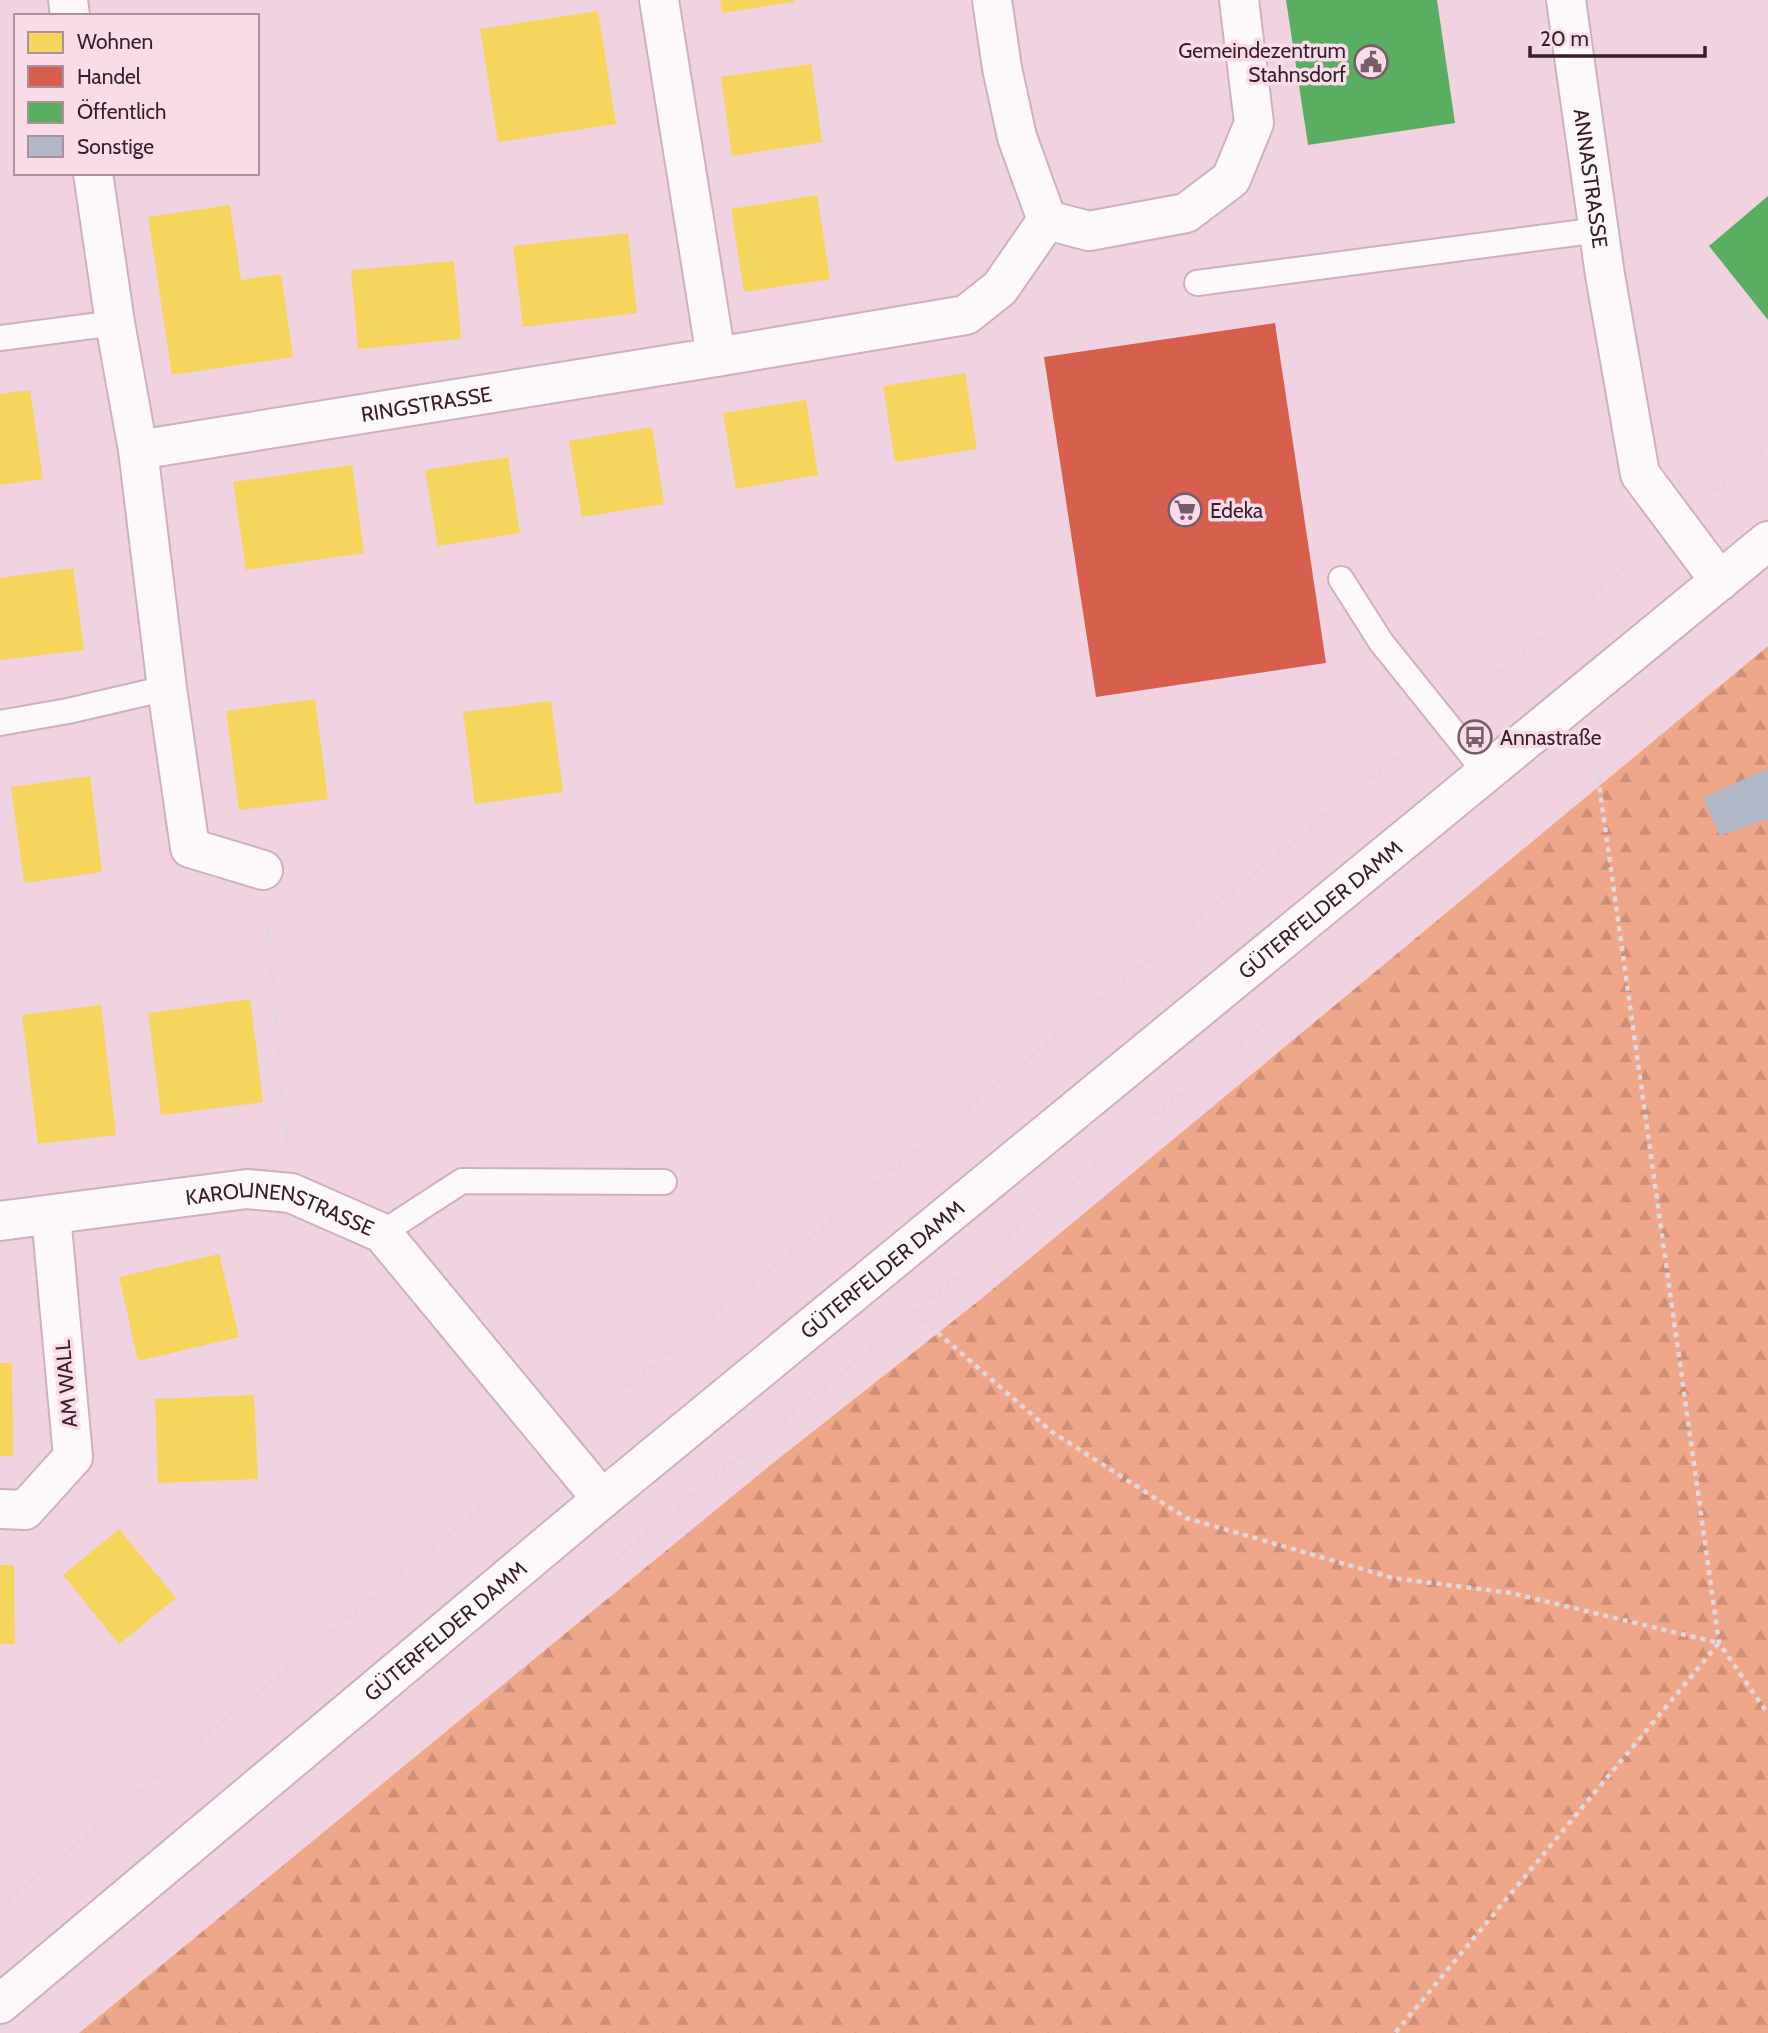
<svg xmlns="http://www.w3.org/2000/svg" width="1768" height="2033" font-family="Cabin,sans-serif">
<style>
.forest{fill:url(#forest-firs)}
.homes{fill:#f6d55c}
.shops{fill:#d6604d}
.public{fill:#5aae61}
.building{fill:#b1b8c8}
.lines{fill:none;stroke-linecap:round;stroke-linejoin:round}
.lane-casing{stroke:#cdb2be;stroke-width:28}
.street-casing{stroke:#cdb2be;stroke-width:42}
.secondary-casing{stroke:#cdb2be;stroke-width:42}
.path{stroke:#e0d6db;stroke-width:4.5;stroke-dasharray:5 5;stroke-linecap:butt}
.lane{stroke:#fdf8fa;stroke-width:24}
.street{stroke:#fdf8fa;stroke-width:38}
.secondary{stroke:#fdf8fa;stroke-width:38}
.labels{text-anchor:middle;dominant-baseline:central;stroke-width:7;stroke-linejoin:round;paint-order:stroke}
.poi-label{font-size:21px;fill:#381e2b;stroke:#f9dce8;text-anchor:start}
.street-label{font-size:21px;fill:#381e2b;stroke:#f9dce8}
</style>
<defs>
<pattern id="forest-firs" width="22" height="20" patternUnits="userSpaceOnUse" patternTransform="scale(1.75)"><rect width="22" height="20" fill="#efa78a"/><path d="M5 1l3.5 6h-7zM16 11l3.5 6h-7z" fill="#ce8f77"/></pattern>
</defs>
<rect width="100%" height="100%" fill="#f1d2e0"/>
<!-- forest -->
<polygon class="forest" points="1768,646 1768,2033 79,2033 768,1467 976,1303"/>
<!-- homes -->
<g class="homes">
<polygon points="720,0 794,0 794,2 722,13"/>
<polygon points="598,11 616,124 498,142 480,29"/>
<polygon points="811,64 822,142 732,156 721,77"/>
<polygon points="817,195 830,279 744,292 731,209"/>
<polygon points="230,205 241,280 281,274 293,357 172,375 148,217"/>
<polygon points="628,233 637,313 523,327 513,246"/>
<polygon points="454,261 461,339 358,349 351,270"/>
<polygon points="965,373 977,449 895,462 883,386"/>
<polygon points="30,390 43,479 0,485 0,394"/>
<polygon points="806,400 818,475 736,489 723,413"/>
<polygon points="652,427 664,504 582,517 569,441"/>
<polygon points="508,457 520,533 438,546 425,470"/>
<polygon points="352,465 364,553 246,570 233,482"/>
<polygon points="73,568 84,650 0,660 0,578"/>
<polygon points="315,699 328,799 239,810 226,711"/>
<polygon points="551,701 563,792 475,804 463,712"/>
<polygon points="90,776 102,872 24,883 11,787"/>
<polygon points="250,999 263,1102 161,1115 148,1013"/>
<polygon points="101,1005 116,1135 38,1144 22,1015"/>
<polygon points="219,1254 239,1337 138,1361 119,1277"/>
<polygon points="0,1363 12,1363 13,1456 0,1456"/>
<polygon points="254,1395 258,1479 158,1483 155,1399"/>
<polygon points="119,1529 176,1598 119,1644 63,1575"/>
<polygon points="0,1565 14,1565 15,1644 0,1644"/>
</g>
<!-- shops -->
<polygon class="shops" points="1275,323 1326,663 1096,697 1044,357"/>
<!-- public -->
<g class="public">
<polygon points="1286,0 1437,0 1455,123 1308,145"/>
<polygon points="1768,196 1768,320 1709,246"/>
</g>
<!-- building -->
<polygon class="building" points="1768,768 1768,819 1720,836 1703,798"/>
<g class="lines">
<defs>
<g id="lane">
<polyline points="1197,283 1599,230"/>
<polyline points="0,338 115,323"/>
<polyline points="1341,579 1381,642 1486,773"/>
<polyline points="0,723 68,711 167,688"/>
<polyline points="382,1233 462,1181 664,1182"/>
</g>
<g id="street">
<polyline points="68,0 70,16"/>
<polyline points="992,0 1002,68 1017,137 1047,220 1089,231 1186,213 1231,179 1254,123 1239,0"/>
<path id="s1" d="M 1566,0 L 1605,275 L 1640,474 L 1720,581"/>
<polyline points="93,173 115,323 138,450 167,688 190,848 263,870"/>
<polyline points="716,357 966,315 1000,288 1047,220"/>
<path id="s2" d="M 138,450 L 716,357 L 659,0"/>
<path id="s3" d="M 0,1221 L 247,1189 L 291,1193 L 382,1233 L 602,1499"/>
<polyline points="0,1509 25,1510 73,1457 51,1215"/>
</g>
<g id="secondary">
<path id="s4" d="M 0,2004 L 602,1499 L 1768,541"/>
</g>
</defs>
<!-- lane casing -->
<use href="#lane" class="lane-casing"/>
<!-- street casing -->
<use href="#street" class="street-casing"/>
<!-- secondary casing -->
<use href="#secondary" class="secondary-casing"/>
<!-- path -->
<g class="path">
<polyline points="1714,491 1768,445"/>
<polyline points="1476,692 1639,556"/>
<polyline points="1594,748 1719,1643 1768,1714"/>
<polyline points="267,919 287,1144"/>
<polyline points="915,1313 1052,1432 1186,1518 1393,1578 1511,1593 1719,1643 1395,2033"/>
<polyline points="596,1412 1410,746"/>
<polyline points="614,1560 1297,998"/>
<polyline points="0,1907 519,1476"/>
</g>
<!-- lane -->
<use href="#lane" class="lane"/>
<!-- street -->
<use href="#street" class="street"/>
<!-- secondary -->
<use href="#secondary" class="secondary"/>
</g>
<!-- icons -->
<defs>
<symbol id="civic-ring" viewBox="-11 -11 22 22"><circle r="9.5" fill="#f9dce8" stroke="#795d6a" stroke-width="1.5"/><path d="M-.6-6.5H3V-4.5H.6V-3L4-1V1h2V6H-6V1h2V-1L-.6-3ZM-1.2 2.5V6h2.4V2.5Z" fill="#795d6a"/></symbol>
<symbol id="supermarket-ring" viewBox="-11 -11 22 22"><circle r="9.5" fill="#f9dce8" stroke="#795d6a" stroke-width="1.5"/><path d="M-6-5.5h2.5l.6 2H6L4.5 2H-2.5L-4.4-4H-6ZM-1.5 3.2a1.3 1.3 0 1 0 .1 0ZM3 3.2a1.3 1.3 0 1 0 .1 0Z" fill="#795d6a"/></symbol>
<symbol id="bus-ring" viewBox="-11 -11 22 22"><circle r="9.5" fill="#f9dce8" stroke="#795d6a" stroke-width="1.5"/><path d="M-5-6H5V4H4V6H2V4H-2V6H-4V4H-5ZM-3.5-4V0h7V-4ZM-3.5 1.2v1.5H-2V1.2ZM2 1.2v1.5H3.5V1.2Z" fill="#795d6a"/></symbol>
</defs>
<g fill-rule="evenodd">
<use href="#civic-ring" x="1352" y="43" width="38" height="38"/>
<use href="#supermarket-ring" x="1166" y="491" width="38" height="38"/>
<use href="#bus-ring" x="1456" y="718" width="38" height="38"/>
</g>
<g class="labels">
<!-- poi labels -->
<g class="poi-label">
<text x="1346" y="50" text-anchor="end">Gemeindezentrum<tspan x="1346" dy="24">Stahnsdorf</tspan></text>
<text x="1210" y="510">Edeka</text>
<text x="1500" y="737">Annastraße</text>
</g>
<!-- street labels -->
<g class="street-label">
<text stroke="none"><textPath href="#s1" startOffset="180">ANNASTRASSE</textPath></text>
<text stroke="none"><textPath href="#s2" startOffset="292">RINGSTRASSE</textPath></text>
<text stroke="none"><textPath href="#s4" startOffset="1715">GÜTERFELDER DAMM</textPath></text>
<text stroke="none"><textPath href="#s3" startOffset="285">KAROLINENSTRASSE</textPath></text>
<text stroke="none"><textPath href="#s4" startOffset="1148">GÜTERFELDER DAMM</textPath></text>
<text transform="translate(66 1384) rotate(-95)">AM WALL</text>
<text stroke="none"><textPath href="#s4" startOffset="581">GÜTERFELDER DAMM</textPath></text>
</g>
</g>
<!-- legend -->
<rect x="14" y="14" width="245" height="161" fill="#f9dce8" stroke="#ac909c" stroke-width="2"/>
<rect x="28" y="32" width="35" height="21" fill="#f6d55c" stroke="#ac909c" stroke-width="2"/>
<text x="77" y="49" font-size="21" fill="#381e2b">Wohnen</text>
<rect x="28" y="66" width="35" height="21" fill="#d6604d" stroke="#ac909c" stroke-width="2"/>
<text x="77" y="84" font-size="21" fill="#381e2b">Handel</text>
<rect x="28" y="102" width="35" height="21" fill="#5aae61" stroke="#ac909c" stroke-width="2"/>
<text x="77" y="119" font-size="21" fill="#381e2b">Öffentlich</text>
<rect x="28" y="136" width="35" height="21" fill="#b1b8c8" stroke="#ac909c" stroke-width="2"/>
<text x="77" y="154" font-size="21" fill="#381e2b">Sonstige</text>
<!-- scale -->
<path d="M1530 46v10h175v-10" fill="none" stroke="#381e2b" stroke-width="3.5"/>
<text x="1540" y="46" font-size="21" fill="#381e2b" stroke="#f9dce8" stroke-width="5" paint-order="stroke">20 m</text>
</svg>
